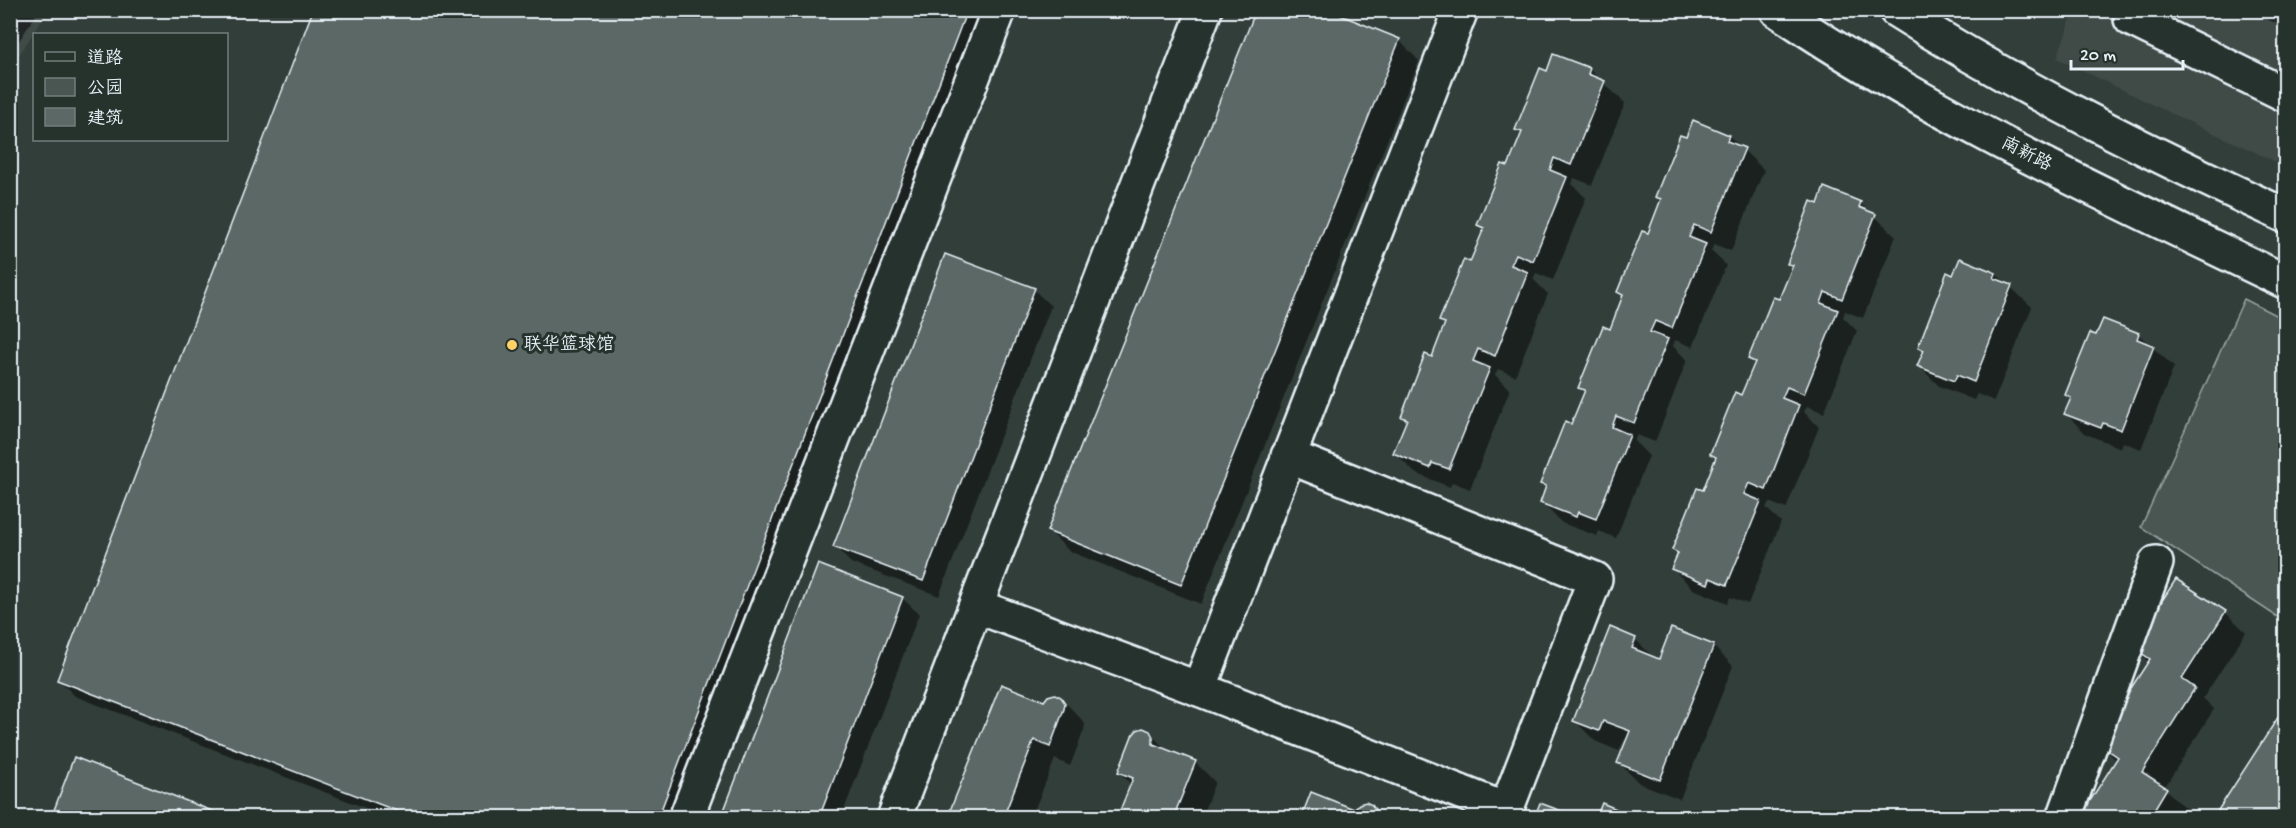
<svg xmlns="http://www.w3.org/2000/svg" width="2296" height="828" font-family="'Gochi Hand','LXGW WenKai TC',sans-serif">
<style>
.built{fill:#3f4b46}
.green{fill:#495651;stroke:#98a4a4;stroke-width:1.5}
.shadow{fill:#0007}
.building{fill:#5c6865;stroke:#e8f1f8;stroke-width:1.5}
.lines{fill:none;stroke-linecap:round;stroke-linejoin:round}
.minor-casing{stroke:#e8f1f8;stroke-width:38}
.major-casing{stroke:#e8f1f8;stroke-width:38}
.minor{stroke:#26332d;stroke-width:33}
.major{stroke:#26332d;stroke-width:33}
.poi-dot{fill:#ffd166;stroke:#26332d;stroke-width:2}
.labels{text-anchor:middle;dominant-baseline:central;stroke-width:6;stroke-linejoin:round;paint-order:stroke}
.street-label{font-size:18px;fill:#e8f1f8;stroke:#26332d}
.poi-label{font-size:18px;fill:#e8f1f8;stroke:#26332d;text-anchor:start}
</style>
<rect width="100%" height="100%" fill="#323e39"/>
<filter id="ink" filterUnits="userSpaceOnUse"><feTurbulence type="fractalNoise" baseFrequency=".0167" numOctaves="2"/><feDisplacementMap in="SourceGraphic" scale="12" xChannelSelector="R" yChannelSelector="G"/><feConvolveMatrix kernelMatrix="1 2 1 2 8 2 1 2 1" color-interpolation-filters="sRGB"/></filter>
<g filter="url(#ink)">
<!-- built -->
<g class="built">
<polygon points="11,10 47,11 11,68 10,11"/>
<polygon points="2074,11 2285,11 2285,166 2172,114 2057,58"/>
</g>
<!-- green -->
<polygon class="green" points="2244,299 2285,320 2285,622 2141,527"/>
<!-- shadow -->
<g class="shadow">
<polygon points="10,10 39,10 10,55"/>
<polygon points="315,10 989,10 680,818 392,818 75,696 59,680"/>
<polygon points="2243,10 2286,10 2286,27"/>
<polygon points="1399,40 1419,61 1201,604 1069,551 1049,531"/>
<polygon points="1589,69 1625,103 1592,185 1574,178 1572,184 1586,198 1553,280 1536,273 1533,279 1548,294 1515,376 1498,369 1495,375 1510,389 1470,489 1452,482 1450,487 1415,473 1395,453 1408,422 1402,416 1432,359 1446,326 1441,320 1471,264 1484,230 1479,225 1509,168 1522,135 1517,129 1548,72"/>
<polygon points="1729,136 1764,170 1731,251 1714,244 1711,251 1726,265 1693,347 1675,340 1673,346 1687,360 1655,442 1637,435 1634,441 1649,456 1616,538 1599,531 1597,536 1562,523 1542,503 1547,489 1542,483 1572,426 1585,393 1580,388 1610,330 1624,297 1619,292 1648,235 1662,201 1657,196 1687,139"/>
<polygon points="1860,203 1896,236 1863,318 1845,311 1843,317 1857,331 1824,413 1807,406 1804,412 1819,427 1786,509 1769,502 1766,508 1781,522 1748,604 1730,597 1728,603 1693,589 1673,569 1679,555 1674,550 1704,492 1717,459 1711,454 1742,397 1755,364 1750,359 1780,301 1793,268 1789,263 1819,206"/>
<polygon points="1961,260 1996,274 2032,307 1994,401 1977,394 1974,400 1939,386 1919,366 1925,352 1919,347"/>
<polygon points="1034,290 1051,306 939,596 851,563 835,547"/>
<polygon points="2138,334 2174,367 2141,449 2123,442 2121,448 2086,434 2066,414 2072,400 2066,395"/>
<polygon points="2177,581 2225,612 2246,632 2203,698 2214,709 2164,788 2187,810 2182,818 2081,818 2117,761 2098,742 2149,663 2134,647"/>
<polygon points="902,598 919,614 841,818 729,818 725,813"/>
<polygon points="1635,639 1655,659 1660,661 1713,646 1733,666 1680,799 1639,783 1619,763 1628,741 1624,740 1619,751 1595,741 1574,720"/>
<polygon points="1061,698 1081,719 1085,724 1084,730 1070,766 1055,759 1031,818 949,818 1045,703"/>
<polygon points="2286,707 2286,818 2215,818"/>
<polygon points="1149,732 1168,752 1195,762 1215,782 1201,818 1119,818 1132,785 1119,772"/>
<polygon points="1371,806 1383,818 1303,818 1355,811"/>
</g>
<!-- building -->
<g class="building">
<polygon points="313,10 967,10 658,818 415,818 57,680"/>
<polygon points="1256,10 1328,10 1400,39 1181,585 1047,531"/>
<polygon points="1553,54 1590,68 1588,74 1605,81 1571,165 1554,158 1550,170 1567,177 1533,261 1516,254 1511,265 1528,272 1495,356 1478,349 1473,361 1490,368 1449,469 1432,463 1430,468 1393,453 1407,419 1401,417 1425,354 1432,357 1445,323 1439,321 1464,259 1470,262 1484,228 1477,225 1502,164 1508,166 1522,132 1515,130 1540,68 1547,71"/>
<polygon points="1693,120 1729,135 1727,141 1745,148 1711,232 1694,225 1689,237 1706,244 1672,328 1655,321 1650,332 1668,339 1634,423 1616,416 1612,427 1630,435 1596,519 1578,512 1576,517 1540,503 1546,486 1540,484 1565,421 1571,424 1585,390 1578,388 1603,326 1610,329 1623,295 1617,292 1642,231 1648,233 1661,199 1655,197 1680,135 1686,137"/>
<polygon points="1824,187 1861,202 1859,207 1876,214 1842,299 1825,292 1821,303 1838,310 1804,394 1787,387 1782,398 1799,405 1766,490 1749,483 1744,494 1761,501 1727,585 1710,578 1708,584 1671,569 1678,553 1672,550 1697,488 1703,490 1716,457 1710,454 1735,392 1741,395 1755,362 1748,359 1773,297 1779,299 1793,265 1787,264 1811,201 1818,204"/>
<polygon points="945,254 1035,288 923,581 833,547"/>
<polygon points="1960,258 1996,273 1994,278 2012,285 1974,382 1957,375 1954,381 1917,366 1924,350 1918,347 1947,272 1953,275"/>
<polygon points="2103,319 2139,333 2137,339 2154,346 2121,430 2103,423 2101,428 2064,414 2071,398 2065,395 2090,333 2096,335"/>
<polygon points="818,564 903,597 819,818 733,818 723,813"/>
<polygon points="2176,579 2226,611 2182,679 2195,688 2142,772 2167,788 2149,818 2079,818 2118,757 2096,742 2150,659 2132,647"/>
<polygon points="1610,627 1636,638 1632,648 1659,659 1671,628 1714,645 1660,780 1617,763 1630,731 1603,721 1599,731 1573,721"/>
<polygon points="1001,684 1044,701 1048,696 1055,694 1061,697 1065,703 1064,709 1050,747 1034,740 1003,818 947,818"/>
<polygon points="2286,705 2286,807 2279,818 2213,818"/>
<polygon points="1143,728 1150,731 1153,737 1153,744 1196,761 1173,818 1117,818 1133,778 1118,772 1132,736 1137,730"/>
<polygon points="74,757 230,818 51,818"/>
<polygon points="1311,792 1354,809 1359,804 1366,802 1372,805 1376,811 1375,817 1301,818"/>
<polygon points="1540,803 1567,813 1565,818 1534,818"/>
<polygon points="1602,803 1638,818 1596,818"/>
</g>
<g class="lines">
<defs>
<g id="minor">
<polyline points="2134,10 2131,19 2286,95"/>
<polyline points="1288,456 1595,579 1503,818"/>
<polyline points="976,606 1199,689 1506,810"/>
<polyline points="1199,689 1461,10"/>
<polyline points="686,818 999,10"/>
<polyline points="894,818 1205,10"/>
<polyline points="2064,818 2156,563"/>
</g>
<g id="major">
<path d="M 1777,10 C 1937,119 2113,198 2286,282"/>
<path d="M 1896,10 C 2020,89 2152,154 2286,216"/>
</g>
</defs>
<!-- minor casing -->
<use href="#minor" class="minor-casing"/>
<!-- major casing -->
<use href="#major" class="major-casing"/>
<!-- minor -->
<use href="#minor" class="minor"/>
<!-- major -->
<use href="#major" class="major"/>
</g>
</g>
<!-- markers -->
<circle class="poi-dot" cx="512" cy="345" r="6"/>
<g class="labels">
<!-- street labels -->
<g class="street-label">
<text transform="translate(2026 155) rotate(27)">南新路</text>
</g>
<!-- poi labels -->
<g class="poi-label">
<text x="524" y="345">联华篮球馆</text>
</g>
</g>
<!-- margin -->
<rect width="2296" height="828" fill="none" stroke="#26332d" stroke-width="36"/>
<rect x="18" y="18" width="2260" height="792" fill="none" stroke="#e8f1f8" stroke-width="2" filter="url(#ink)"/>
<!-- legend -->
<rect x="33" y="33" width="195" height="108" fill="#26332d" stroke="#747f7e" stroke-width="1.5"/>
<rect x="45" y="52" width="30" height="9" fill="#26332d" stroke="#747f7e" stroke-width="1.5"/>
<text x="87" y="63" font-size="18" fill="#e8f1f8">道路</text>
<rect x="45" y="78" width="30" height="18" fill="#495651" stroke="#747f7e" stroke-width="1.5"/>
<text x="87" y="93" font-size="18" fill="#e8f1f8">公园</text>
<rect x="45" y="108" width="30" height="18" fill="#5c6865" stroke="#747f7e" stroke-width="1.5"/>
<text x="87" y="123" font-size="18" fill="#e8f1f8">建筑</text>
<!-- scale -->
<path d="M2071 60v9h112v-9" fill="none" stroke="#e8f1f8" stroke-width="3"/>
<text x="2080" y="60" font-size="18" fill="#e8f1f8" stroke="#26332d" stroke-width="4.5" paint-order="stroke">20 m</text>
</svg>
